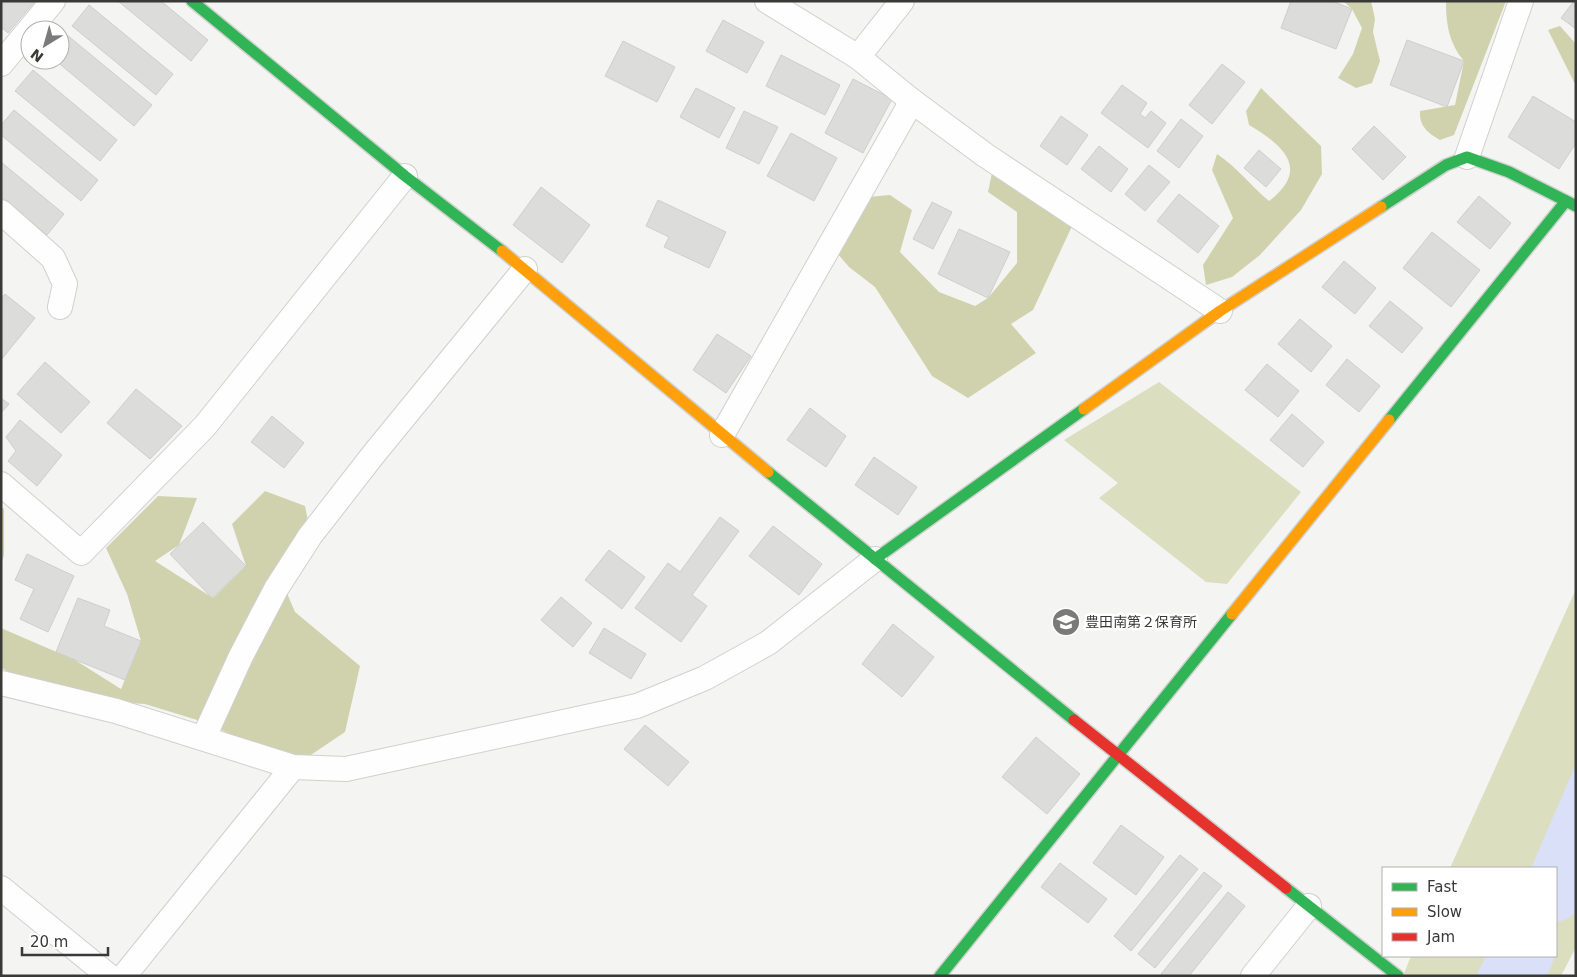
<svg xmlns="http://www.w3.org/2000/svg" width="1577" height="977" font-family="'DejaVu Sans','Noto Sans JP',sans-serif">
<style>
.green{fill:#dcdec0}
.forest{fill:#d0d2ad}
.water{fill:#d9e0f8}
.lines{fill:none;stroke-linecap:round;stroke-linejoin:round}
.river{stroke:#d9e0f8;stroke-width:51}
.building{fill:#dcdcda;stroke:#cececc}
.street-casing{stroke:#d0d0ce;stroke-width:26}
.fast-casing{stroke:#d0d0ce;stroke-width:14}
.slow-casing{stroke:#d0d0ce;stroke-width:14}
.jam-casing{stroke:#d0d0ce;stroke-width:14}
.street{stroke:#fdfefd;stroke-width:24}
.fast{stroke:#30b455;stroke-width:11}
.slow{stroke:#ff9f0a;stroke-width:11}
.jam{stroke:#e5322d;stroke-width:11}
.labels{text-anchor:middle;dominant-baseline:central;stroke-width:5;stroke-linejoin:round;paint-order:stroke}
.poi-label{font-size:14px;fill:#393a38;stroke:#fff;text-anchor:start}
</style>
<rect width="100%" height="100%" fill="#f4f5f2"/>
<!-- green -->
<g class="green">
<polygon points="1159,382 1301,492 1227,584 1206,582 1099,498 1118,483 1064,440"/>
<polygon points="1576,589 1576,947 1561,976 1403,976 1411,956 1556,956 1556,868 1450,868"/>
</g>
<!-- forest -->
<g class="forest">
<polygon points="1343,1 1371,1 1375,19 1373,32 1380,61 1372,83 1356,88 1338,78 1353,54 1362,28 1352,9"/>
<path d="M 1446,1 L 1506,1 L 1454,135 L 1440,140 C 1428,133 1419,126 1420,111 L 1455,105 L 1464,61 C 1449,43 1446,24 1446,1 Z"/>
<polygon points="1560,26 1576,44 1576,86 1548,30"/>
<path d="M 1261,88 L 1321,146 L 1322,174 L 1301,210 L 1260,255 L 1232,277 L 1206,285 L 1203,265 L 1233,218 L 1212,170 L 1217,154 C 1237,167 1251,186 1269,201 C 1311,169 1283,145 1249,125 L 1246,111 Z"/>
<polygon points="992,173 1073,224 1033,310 1011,324 1036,353 968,398 932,376 875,287 849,267 837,253 857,198 890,195 912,210 900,252 939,292 975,306 988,298 1017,263 1017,212 988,192"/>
<polygon points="265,491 305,506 308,521 276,568 295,612 360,666 345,732 293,767 210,724 145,704 65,699 1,668 1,628 75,660 121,689 141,641 127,594 106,548 158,496 197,498 179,545 155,561 213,598 246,566 232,524"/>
<polygon points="1,507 4,509 4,555 1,565"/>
</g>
<!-- water -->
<g class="water">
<polygon points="1576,764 1576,849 1556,896 1556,868 1531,868"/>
<polygon points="1486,956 1528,956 1518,976 1476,976"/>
</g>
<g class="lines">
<!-- river -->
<g class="river">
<polyline points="1556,896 1576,854"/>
<polyline points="1518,976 1528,956"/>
</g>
</g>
<!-- building -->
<g class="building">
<polygon points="1,1 35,1 8,33 1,27"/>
<polygon points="118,1 161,1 208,40 191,61"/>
<polygon points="1291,1 1332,1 1352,9 1336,49 1281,28"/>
<polygon points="1574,1 1576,1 1576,29 1561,18"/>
<polygon points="89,5 173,74 156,95 72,26"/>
<polygon points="723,20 764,42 747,73 706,51"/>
<polygon points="67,35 152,105 134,126 55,60 60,60 60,44"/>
<polygon points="1407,40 1464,61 1447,107 1390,85"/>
<polygon points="623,41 675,67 657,102 605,76"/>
<polygon points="781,55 840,85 825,115 766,86"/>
<polygon points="1222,64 1245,82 1212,124 1189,105"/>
<polygon points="33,70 117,140 100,161 15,91"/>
<polygon points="853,79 892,99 863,153 825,133"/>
<polygon points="1122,85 1147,103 1140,114 1145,118 1151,111 1166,123 1148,148 1101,113"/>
<polygon points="696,88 735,108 719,138 680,117"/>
<polygon points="1533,96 1576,122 1576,143 1559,169 1508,137"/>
<polygon points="14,110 98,180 81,201 1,135 1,125"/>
<polygon points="744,111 778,127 759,164 726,148"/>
<polygon points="1061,116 1088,135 1067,165 1040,146"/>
<polygon points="1181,119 1203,136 1179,168 1157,151"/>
<polygon points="1374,126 1406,157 1383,180 1352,149"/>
<polygon points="791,133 837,158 814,201 767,176"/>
<polygon points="1099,146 1128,169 1111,192 1081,169"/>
<polygon points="1259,150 1281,169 1266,187 1244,168"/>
<polygon points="1,162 64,214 47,235 1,197"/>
<polygon points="1149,165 1170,182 1145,211 1125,194"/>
<polygon points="541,187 590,225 562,263 513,225"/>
<polygon points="1179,194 1219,226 1198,253 1157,221"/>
<polygon points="1479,196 1511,223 1490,249 1457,222"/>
<polygon points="658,200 726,232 709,268 664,247 669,237 646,226"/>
<polygon points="932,202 952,212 933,249 913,239"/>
<polygon points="959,229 1010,252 988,298 938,274"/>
<polygon points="1432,232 1480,270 1451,307 1403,268"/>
<polygon points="1344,261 1376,288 1355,314 1322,287"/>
<polygon points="5,294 35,318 1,360 1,298"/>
<polygon points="1390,301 1423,328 1402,353 1369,326"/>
<polygon points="1300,319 1332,346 1311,372 1278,344"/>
<polygon points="717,334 751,356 726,393 693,370"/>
<polygon points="1347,359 1380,386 1359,412 1326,385"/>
<polygon points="45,362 90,402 61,433 17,394"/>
<polygon points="1267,364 1299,391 1278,417 1245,390"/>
<polygon points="136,389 182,426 150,459 107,423"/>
<polygon points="1,398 9,404 1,413"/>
<polygon points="810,408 846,436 826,467 787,440"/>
<polygon points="1292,414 1324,442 1303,467 1270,440"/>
<polygon points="272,416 304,443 284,468 251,442"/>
<polygon points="20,420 62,455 37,486 8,461 16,451 6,437"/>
<polygon points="874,457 917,487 898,515 855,485"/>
<polygon points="720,517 739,531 692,595 707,606 681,642 635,608 668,563 680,572"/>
<polygon points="203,522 246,566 212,598 170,554"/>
<polygon points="773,526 822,564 799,595 749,556"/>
<polygon points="609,550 645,577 622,609 585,580"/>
<polygon points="27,554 74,576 48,632 20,619 34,589 15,580"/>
<polygon points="561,597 592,623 573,647 541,620"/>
<polygon points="78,598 110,610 104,626 141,641 125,680 56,652"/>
<polygon points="893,624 934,657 902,697 862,664"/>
<polygon points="604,628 646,654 631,679 589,653"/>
<polygon points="645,725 689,762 668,786 624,749"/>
<polygon points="1036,737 1080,774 1047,814 1002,777"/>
<polygon points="1121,825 1164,857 1136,895 1093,863"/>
<polygon points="1180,855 1198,869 1131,951 1114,936"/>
<polygon points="1060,863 1107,899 1088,923 1041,887"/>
<polygon points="1204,872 1222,886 1155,968 1138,954"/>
<polygon points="1228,892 1245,906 1189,976 1163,976 1161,974"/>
</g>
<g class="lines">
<defs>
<g id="street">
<polyline points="767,1 858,57 912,101 985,155 1220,311"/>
<polyline points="858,57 902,1"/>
<polyline points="1,64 53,1"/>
<polyline points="1467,157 1521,1"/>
<polyline points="1,212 53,258 65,284 60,307"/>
<polyline points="722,435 912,101"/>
<polyline points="1,484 81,553 205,426 405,176"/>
<polyline points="1,683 116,711 293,767 346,769 637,706 705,678 768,643 875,559"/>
<polyline points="204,737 241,656 276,589 310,536 373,455 525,269"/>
<polyline points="1,888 109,976"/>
<polyline points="124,976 293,767"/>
<polyline points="1253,976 1309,906"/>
</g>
<g id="fast">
<polyline points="192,1 405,176 502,251"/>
<polyline points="1381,207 1446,165 1467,157 1509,172 1576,206"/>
<polyline points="1389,420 1566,201"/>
<polyline points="768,472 1074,720"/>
<polyline points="875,559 1084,409"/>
<polyline points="1286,888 1398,976"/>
<polyline points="940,976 1232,614"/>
</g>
<g id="slow">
<polyline points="502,251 768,472"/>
<polyline points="1084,409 1220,311 1381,207"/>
<polyline points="1232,614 1389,420"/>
</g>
<polyline id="jam" points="1074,720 1286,888"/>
</defs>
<!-- street casing -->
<use href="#street" class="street-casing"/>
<!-- fast casing -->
<use href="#fast" class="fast-casing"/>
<!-- slow casing -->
<use href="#slow" class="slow-casing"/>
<!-- jam casing -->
<use href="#jam" class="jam-casing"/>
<!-- street -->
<use href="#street" class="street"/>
<!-- fast -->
<use href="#fast" class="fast"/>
<!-- slow -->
<use href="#slow" class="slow"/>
<!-- jam -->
<use href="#jam" class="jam"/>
</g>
<!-- icons -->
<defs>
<symbol id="school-disc" viewBox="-11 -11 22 22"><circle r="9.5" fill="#7a7b79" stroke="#fff"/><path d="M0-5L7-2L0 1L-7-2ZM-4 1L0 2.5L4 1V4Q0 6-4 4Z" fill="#fff"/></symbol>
</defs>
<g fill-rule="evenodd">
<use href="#school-disc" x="1050" y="606" width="32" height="32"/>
</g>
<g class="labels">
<!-- poi labels -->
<g class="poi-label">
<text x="1085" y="622">豊田南第２保育所</text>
</g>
</g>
<!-- border -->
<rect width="1577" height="977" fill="none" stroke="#393a38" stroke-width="5"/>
<!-- legend -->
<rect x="1382" y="867" width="175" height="90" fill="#ffffff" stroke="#b0b0af"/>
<rect x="1392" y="883" width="25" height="8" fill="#30b455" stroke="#b0b0af"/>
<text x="1427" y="892" font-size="15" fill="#393a38">Fast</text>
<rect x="1392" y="908" width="25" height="8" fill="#ff9f0a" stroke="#b0b0af"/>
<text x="1427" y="917" font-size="15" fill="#393a38">Slow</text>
<rect x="1392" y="933" width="25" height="8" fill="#e5322d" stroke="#b0b0af"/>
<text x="1427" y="942" font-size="15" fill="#393a38">Jam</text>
<!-- north arrow -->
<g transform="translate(45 45) rotate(217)"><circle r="24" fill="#ffffff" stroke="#b0b0af"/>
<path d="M0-4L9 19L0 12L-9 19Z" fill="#7a7b79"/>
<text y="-8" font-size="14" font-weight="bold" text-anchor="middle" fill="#393a38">N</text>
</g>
<!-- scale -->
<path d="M22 947v8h86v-8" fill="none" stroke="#393a38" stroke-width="2.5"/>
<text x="30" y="947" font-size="15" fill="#393a38" stroke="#ffffff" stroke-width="4" paint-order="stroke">20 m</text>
</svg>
